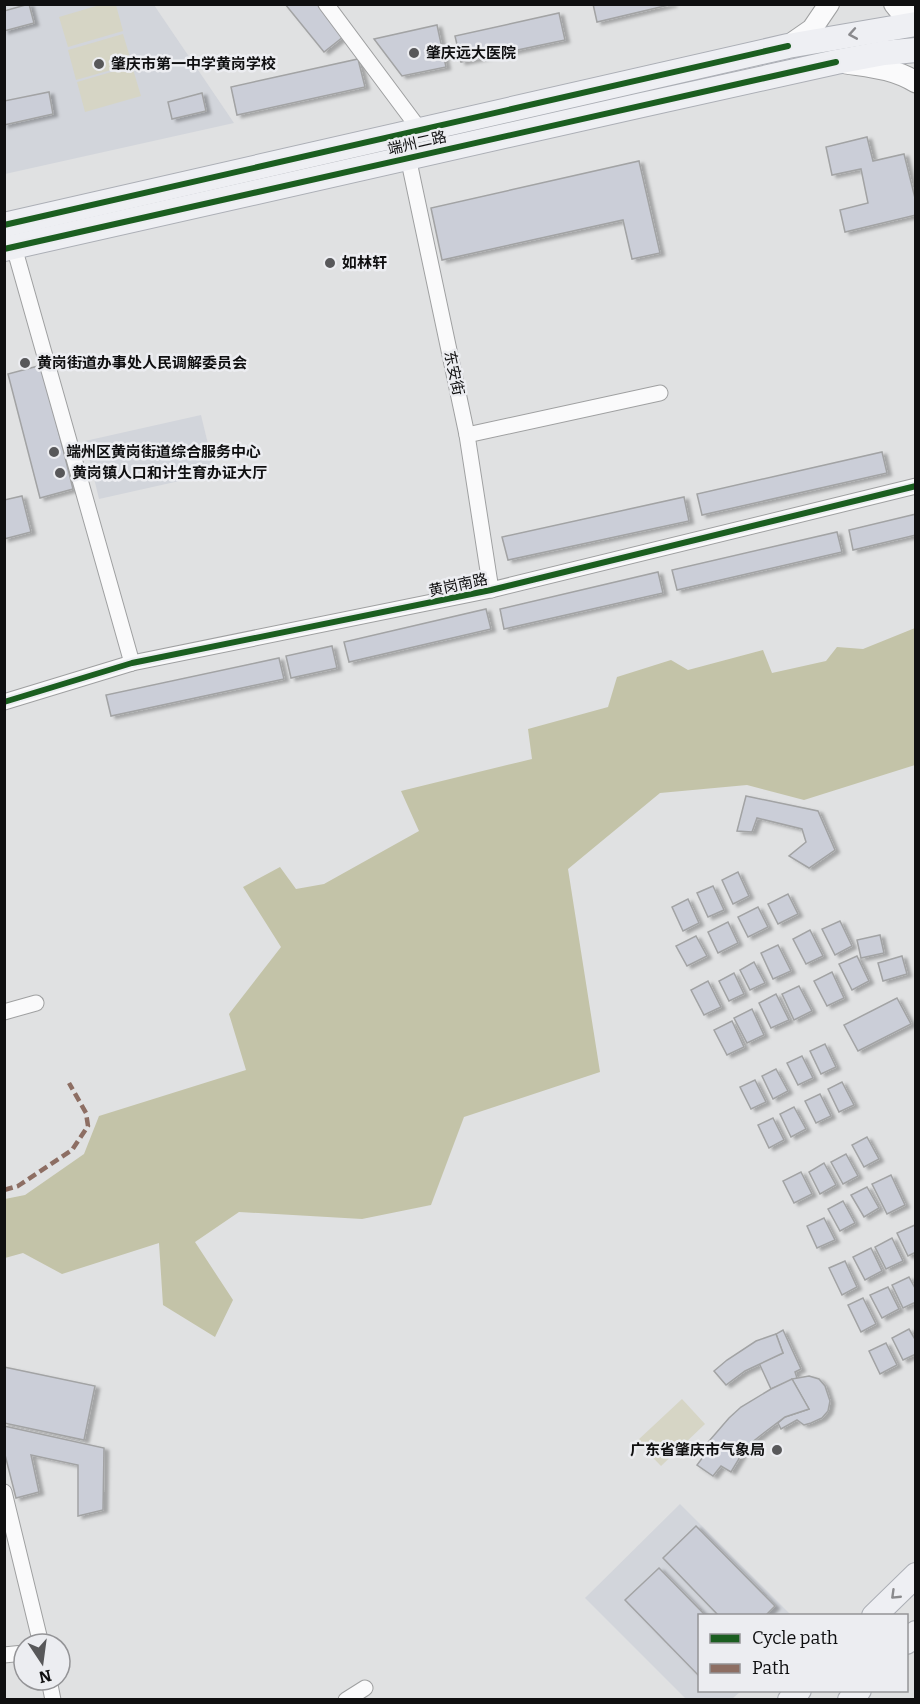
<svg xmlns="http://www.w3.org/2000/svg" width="920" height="1704" font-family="Bitter,'Noto Sans SC',serif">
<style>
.built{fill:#d2d5db}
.green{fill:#d6d5c5}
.forest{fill:#c3c3a8}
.building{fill:#cbced8;stroke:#a2a3a4;stroke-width:1.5;filter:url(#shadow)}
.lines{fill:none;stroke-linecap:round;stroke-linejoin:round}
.minor-casing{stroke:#9fa0a1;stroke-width:17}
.tertiary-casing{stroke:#9fa0a1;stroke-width:22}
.secondary-casing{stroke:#9fa0a1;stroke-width:23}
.primary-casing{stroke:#acafb6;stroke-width:26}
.minor{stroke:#fafafb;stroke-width:15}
.tertiary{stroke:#fafafb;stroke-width:20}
.secondary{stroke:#fafafb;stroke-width:21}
.primary{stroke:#eeeff3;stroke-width:24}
.quiet{stroke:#8d6e63;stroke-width:4.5;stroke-dasharray:9 4.5;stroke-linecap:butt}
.cycleway-casing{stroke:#ecedf1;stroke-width:10}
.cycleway{stroke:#1b5e20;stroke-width:6}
.oneway{stroke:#8a8a8d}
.poi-dot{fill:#58585a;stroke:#ecedf1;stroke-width:2}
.labels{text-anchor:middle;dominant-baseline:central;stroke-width:5;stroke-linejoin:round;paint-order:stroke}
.poi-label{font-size:15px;font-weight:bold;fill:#0f0f10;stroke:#ecedf1;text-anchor:start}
.street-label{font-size:15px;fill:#0f0f10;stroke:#ecedf1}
</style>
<defs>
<filter id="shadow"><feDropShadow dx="4.5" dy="2.5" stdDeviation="1.5" flood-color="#0004"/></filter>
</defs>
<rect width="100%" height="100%" fill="#e0e1e2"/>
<!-- built -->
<g class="built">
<polygon points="4,5 154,5 234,123 5,174"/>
<polygon points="201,415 215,473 99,499 85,441"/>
<polygon points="680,1504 791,1615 700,1616 700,1690 741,1691 732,1699 686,1699 585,1598"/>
</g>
<!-- green -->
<g class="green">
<polygon points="103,4 116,5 123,31 68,47 59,17"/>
<polygon points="123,34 132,64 76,80 68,50"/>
<polygon points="132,66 141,96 85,112 77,82"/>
<polygon points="682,1399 705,1424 661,1466 637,1441"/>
</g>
<!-- forest -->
<polygon class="forest" points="915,628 915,765 804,800 747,785 660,793 568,869 600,1072 464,1117 431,1205 362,1219 239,1212 195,1242 233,1300 215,1337 163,1305 159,1243 62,1274 23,1253 5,1258 5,1199 25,1195 84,1154 99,1116 246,1070 229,1014 281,947 243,887 280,867 296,889 324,884 419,831 401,791 532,759 528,729 608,707 617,677 671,660 688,670 763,650 772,673 826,661 837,647 863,649"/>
<!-- building -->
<g class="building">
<polygon points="29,4 34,23 4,31 4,11"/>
<polygon points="285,4 317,4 343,37 324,52"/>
<polygon points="593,4 673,4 597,22"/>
<polygon points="559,13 565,40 461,62 455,36"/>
<polygon points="437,25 446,67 402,76 374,39"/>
<polygon points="358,59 365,87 237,115 231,87"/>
<polygon points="49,92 53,114 4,125 4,101"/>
<polygon points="202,93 206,111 172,119 168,102"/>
<polygon points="867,137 873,161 904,154 916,202 916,215 845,232 840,210 868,203 861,169 832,175 826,147"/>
<polygon points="639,161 660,253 632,259 623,220 442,260 431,208"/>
<polygon points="42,365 73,489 40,498 8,374"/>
<polygon points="882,452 887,473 702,515 697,494"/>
<polygon points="22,496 31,532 4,539 4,500"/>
<polygon points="684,497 689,521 508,560 502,537"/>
<polygon points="916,514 916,535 853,550 849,530"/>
<polygon points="837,532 842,552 677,590 672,570"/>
<polygon points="658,572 663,593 504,629 500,609"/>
<polygon points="486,609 491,629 349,662 344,642"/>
<polygon points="332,646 337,668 291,678 286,656"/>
<polygon points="279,658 284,679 111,716 106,695"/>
<polygon points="746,796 818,811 835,850 809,868 789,856 806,842 802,829 757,818 752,832 737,831"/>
<polygon points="738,872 749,896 733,904 722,880"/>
<polygon points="713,886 724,910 708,917 697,893"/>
<polygon points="788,894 798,914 778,924 768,904"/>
<polygon points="688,899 699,923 683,931 672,907"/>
<polygon points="758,907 768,927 748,937 738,917"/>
<polygon points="840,921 852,946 835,955 822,929"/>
<polygon points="728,922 738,943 718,953 708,932"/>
<polygon points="810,930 823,956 806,964 793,939"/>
<polygon points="880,935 884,953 861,958 857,940"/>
<polygon points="696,936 707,956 687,966 676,946"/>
<polygon points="778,945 791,971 773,979 761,953"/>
<polygon points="857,956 869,981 852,990 839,964"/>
<polygon points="902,956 907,974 883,981 878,963"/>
<polygon points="754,962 765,983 750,990 740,970"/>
<polygon points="832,972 844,998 827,1006 814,981"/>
<polygon points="734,973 744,994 729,1001 719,981"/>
<polygon points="708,981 721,1007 704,1015 691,990"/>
<polygon points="799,986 812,1011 794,1020 782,994"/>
<polygon points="776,994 789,1020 771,1028 759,1003"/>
<polygon points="897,998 911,1024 858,1051 844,1025"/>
<polygon points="752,1009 764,1035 747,1043 734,1018"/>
<polygon points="732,1021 744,1047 727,1055 714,1030"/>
<polygon points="825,1044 836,1067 821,1074 810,1051"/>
<polygon points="802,1056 813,1078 798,1085 787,1063"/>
<polygon points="776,1069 788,1091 773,1099 762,1076"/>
<polygon points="755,1080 766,1102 751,1109 740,1087"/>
<polygon points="842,1082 854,1105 839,1112 828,1089"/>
<polygon points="820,1094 831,1116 816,1123 805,1101"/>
<polygon points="794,1107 806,1129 791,1137 780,1114"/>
<polygon points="773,1118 784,1140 769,1148 758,1125"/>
<polygon points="867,1137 879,1159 864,1167 852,1145"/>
<polygon points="846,1154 858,1176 843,1184 831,1162"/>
<polygon points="824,1163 836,1185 820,1194 809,1172"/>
<polygon points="801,1172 812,1194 794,1203 783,1181"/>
<polygon points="891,1175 905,1205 887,1214 872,1184"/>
<polygon points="867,1187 879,1208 864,1217 851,1195"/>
<polygon points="843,1201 855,1223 840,1231 828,1209"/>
<polygon points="824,1218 835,1240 817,1248 807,1226"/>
<polygon points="915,1225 916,1252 908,1256 897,1233"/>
<polygon points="892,1238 903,1261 886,1269 875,1247"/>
<polygon points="871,1248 882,1271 865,1280 853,1257"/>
<polygon points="845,1261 857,1287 842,1295 829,1268"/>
<polygon points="909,1277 916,1290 916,1302 903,1308 892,1285"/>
<polygon points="888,1287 899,1309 882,1318 870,1295"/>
<polygon points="863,1298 876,1324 861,1332 848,1305"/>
<polygon points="909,1329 916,1341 916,1354 903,1360 892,1338"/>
<polygon points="783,1330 801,1369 795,1372 797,1378 771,1389 759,1363 783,1353 776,1334"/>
<polygon points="776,1334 783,1353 745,1371 726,1385 714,1371 727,1360 756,1341"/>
<polygon points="886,1343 897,1365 880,1374 869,1351"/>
<polygon points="4,1367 95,1386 84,1440 4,1423"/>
<polygon points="809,1376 819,1379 825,1386 830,1401 828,1411 822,1418 811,1423 804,1425 797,1420 781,1429 778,1423 785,1417 809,1409 792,1379"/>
<polygon points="792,1379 809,1409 785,1417 765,1432 746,1447 731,1472 721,1466 713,1476 697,1465 706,1453 703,1448 729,1418 741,1407 771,1389"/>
<polygon points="4,1426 104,1448 103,1510 78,1516 78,1465 31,1455 39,1492 16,1498 4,1451"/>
<polygon points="696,1526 775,1606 765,1616 719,1616 663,1558"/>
<polygon points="659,1568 706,1616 700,1616 700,1677 625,1600"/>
</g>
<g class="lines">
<defs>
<g id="minor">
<polyline points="326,4 420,130"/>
<polyline points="408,157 467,435 491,590"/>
<polyline points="14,247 132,663"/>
<polyline points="467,435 660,393"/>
<polyline points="4,702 132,663 491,590 916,486"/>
<polyline points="4,1012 36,1003"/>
<polyline points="4,1492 41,1644"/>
<polyline points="4,1655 24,1653"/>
<polyline points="49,1680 53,1700"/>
<polyline points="346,1700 365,1688"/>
</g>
<g id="tertiary">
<polyline points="894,4 911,25"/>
<polyline points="915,4 916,5"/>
<polyline points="789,45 812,29 829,4"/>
</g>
<path id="secondary" d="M 846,63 C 872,67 892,68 916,82"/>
<g id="primary">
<polyline points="4,225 788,46 916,24"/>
<polyline points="4,249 642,105 836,62 884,53 916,50"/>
<polyline points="874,1616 916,1575"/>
<polyline points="906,1642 916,1633"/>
<polyline points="790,1700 799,1690"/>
<polyline points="850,1700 859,1690"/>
</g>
</defs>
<!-- minor casing -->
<use href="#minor" class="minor-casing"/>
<!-- tertiary casing -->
<use href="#tertiary" class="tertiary-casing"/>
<!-- secondary casing -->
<use href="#secondary" class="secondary-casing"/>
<!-- primary casing -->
<use href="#primary" class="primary-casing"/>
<!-- minor -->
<use href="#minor" class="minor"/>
<!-- tertiary -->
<use href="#tertiary" class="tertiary"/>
<!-- secondary -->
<use href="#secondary" class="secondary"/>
<!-- primary -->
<use href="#primary" class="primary"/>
<!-- quiet -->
<polyline class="quiet" points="4,1190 18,1186 72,1150 88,1126 86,1113 69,1083"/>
<defs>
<g id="cycleway">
<polyline points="4,225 788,46"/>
<polyline points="4,249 836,62"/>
<polyline points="4,702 132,663 491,590 916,486"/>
</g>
</defs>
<!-- cycleway casing -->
<use href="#cycleway" class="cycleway-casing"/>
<!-- cycleway -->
<use href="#cycleway" class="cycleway"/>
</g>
<!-- one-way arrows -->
<defs><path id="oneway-chevron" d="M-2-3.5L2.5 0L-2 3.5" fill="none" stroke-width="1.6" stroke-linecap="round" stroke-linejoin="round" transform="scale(1.5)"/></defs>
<g class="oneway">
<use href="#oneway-chevron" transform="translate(853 34) rotate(170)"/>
<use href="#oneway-chevron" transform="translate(895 1595) rotate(136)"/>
</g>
<!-- markers -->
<g class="poi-dot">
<circle cx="414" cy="53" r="6"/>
<circle cx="99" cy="64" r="6"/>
<circle cx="330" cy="263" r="6"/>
<circle cx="25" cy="363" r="6"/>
<circle cx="54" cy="452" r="6"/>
<circle cx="60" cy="473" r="6"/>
<circle cx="777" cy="1450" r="6"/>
</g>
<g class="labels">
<!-- poi labels -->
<g class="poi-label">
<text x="426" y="53">肇庆远大医院</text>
<text x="111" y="64">肇庆市第一中学黄岗学校</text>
<text x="342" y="263">如林轩</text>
<text x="37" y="363">黄岗街道办事处人民调解委员会</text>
<text x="66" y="452">端州区黄岗街道综合服务中心</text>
<text x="72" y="473">黄岗镇人口和计生育办证大厅</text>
<text x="765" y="1450" text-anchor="end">广东省肇庆市气象局</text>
</g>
<!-- street labels -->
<g class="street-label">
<text transform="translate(417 143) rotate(-13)">端州二路</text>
<text transform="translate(454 373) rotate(78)">东安街</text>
<text transform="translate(458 585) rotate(-12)">黄岗南路</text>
</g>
</g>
<!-- border -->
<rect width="920" height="1704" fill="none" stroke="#0f0f10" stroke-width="12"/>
<!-- legend -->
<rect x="698" y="1614" width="210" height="78" fill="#ecedf1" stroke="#949497" stroke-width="1.5"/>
<rect x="710" y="1634" width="30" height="9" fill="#1b5e20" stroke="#949497" stroke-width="1.5"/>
<text x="752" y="1644" font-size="18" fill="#0f0f10">Cycle path</text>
<rect x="710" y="1664" width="30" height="9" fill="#8d6e63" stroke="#949497" stroke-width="1.5"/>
<text x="752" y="1674" font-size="18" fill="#0f0f10">Path</text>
<!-- north arrow -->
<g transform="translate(42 1662) rotate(167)"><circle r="28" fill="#ecedf1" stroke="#949497" stroke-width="1.5"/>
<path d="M0-4.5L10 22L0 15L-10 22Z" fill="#58585a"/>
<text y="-9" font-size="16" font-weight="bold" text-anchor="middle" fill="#0f0f10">N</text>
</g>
</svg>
